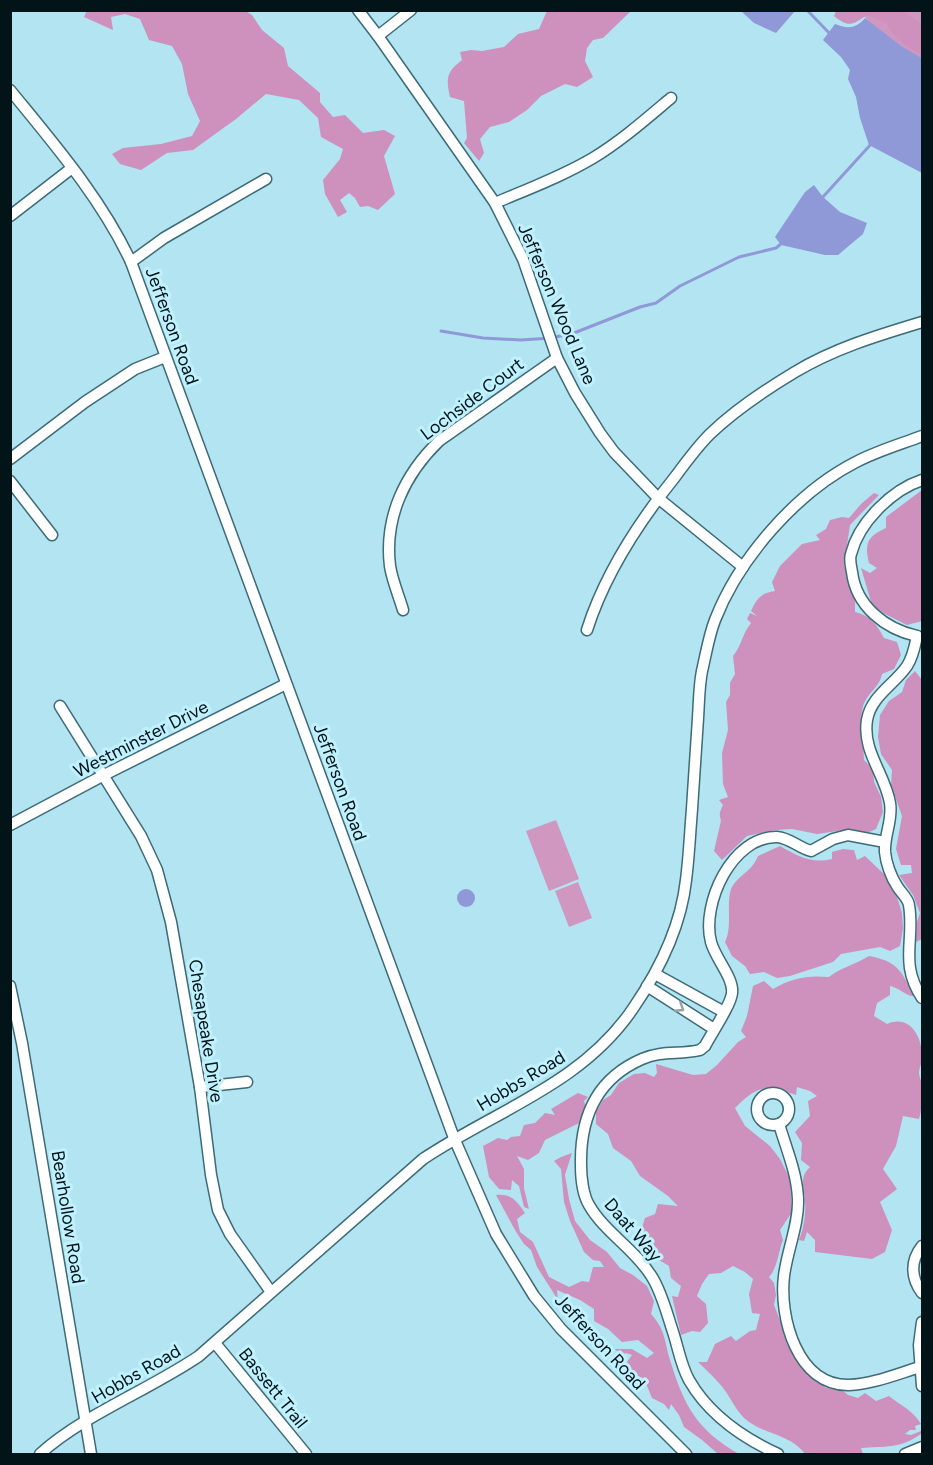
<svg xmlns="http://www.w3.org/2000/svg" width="933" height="1465" font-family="Figtree,sans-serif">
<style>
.green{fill:#d098c0}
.forest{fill:#ce90bd}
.water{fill:#8f99d8}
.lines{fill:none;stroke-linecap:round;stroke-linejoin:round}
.stream{stroke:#8f99d8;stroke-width:3}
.minor-casing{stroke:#3d6b77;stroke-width:13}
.minor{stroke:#fff;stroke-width:10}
.oneway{stroke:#9aa1a3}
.labels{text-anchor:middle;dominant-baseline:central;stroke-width:6;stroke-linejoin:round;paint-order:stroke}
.street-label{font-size:18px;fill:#031419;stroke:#c0f1ff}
</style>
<rect width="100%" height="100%" fill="#b3e4f2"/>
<!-- green -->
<g class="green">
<path d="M 860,11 L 922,11 L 922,58 C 903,50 872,28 860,11 Z"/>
<polygon points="556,820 579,879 549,891 526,831"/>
<polygon points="578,882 592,918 569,927 555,891"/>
</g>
<!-- forest -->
<g class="forest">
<polygon points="87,10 244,10 252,15 262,30 284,48 288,66 320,93 320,102 333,117 345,115 363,133 384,130 395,136 384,156 395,194 378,210 368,206 360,207 355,198 349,193 340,200 347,212 338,217 325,194 323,180 340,159 343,149 321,137 318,118 299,100 266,94 236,119 193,150 167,153 141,170 120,164 112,154 123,148 161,144 192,136 200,121 188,94 182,64 172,46 149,40 140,19 125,14 111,17 113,30 84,17"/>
<path d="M 547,11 L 631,11 L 603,38 L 593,40 L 587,48 L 585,61 L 593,77 L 577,87 L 565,84 L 541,96 L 527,110 L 509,122 L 490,127 L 480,139 L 484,153 L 479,161 L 464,143 L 467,138 L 464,101 L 450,97 C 446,79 446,72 462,60 L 460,52 L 471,50 L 482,51 L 504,47 L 518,34 L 539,29 Z"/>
<path d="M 836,11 L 909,11 L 906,13 L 922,24 L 922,55 C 908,48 892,38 887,23 L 867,15 C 852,25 849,28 834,16 Z"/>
<path d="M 922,490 L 922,621 L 907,625 L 885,614 L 872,605 L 861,568 L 870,573 L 877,568 L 869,563 C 864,543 868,536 886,528 L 886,517 Z"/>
<path d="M 874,493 L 879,495 L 850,525 L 844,565 L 855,599 L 855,612 C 870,615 877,625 884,638 L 897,642 L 901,655 L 894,669 L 882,674 C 880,687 867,693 863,706 C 859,723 864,743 864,760 L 873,769 L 874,782 L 881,797 L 883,812 L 876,829 L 867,833 L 855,830 L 844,830 L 817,834 L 792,829 L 775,830 L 747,836 L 722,860 L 714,851 C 716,842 718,834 720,825 C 723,815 716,819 723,805 L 719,800 L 728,797 L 723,784 L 722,753 L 728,730 L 726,702 L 730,695 L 730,683 L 735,674 L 733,656 C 742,645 742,634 751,623 L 747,619 L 750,613 L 757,616 L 751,611 C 757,598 761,593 775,591 L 772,582 L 780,566 L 802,544 L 820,540 L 816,535 L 826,529 L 830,520 L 842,517 L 849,518 L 861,504 Z"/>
<polygon points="915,671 922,680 922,939 916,942 917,922 920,913 913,895 899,875 912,873 911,865 901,865 896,849 902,816 891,785 892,770 881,754 878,737 880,715 889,701 902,692 906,680"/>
<path d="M 780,846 C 798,856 810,864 832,859 L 832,852 L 843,849 L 854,850 L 857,860 L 865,856 L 886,876 L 889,885 L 897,897 L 902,913 L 903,928 L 900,946 L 890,951 L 880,947 L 841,954 L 833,962 L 790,976 L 777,978 L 764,972 L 750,974 L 745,966 L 732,956 L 725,942 C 732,928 727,909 730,893 C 733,877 751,874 758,856 Z"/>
<path d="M 869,956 C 897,961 902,971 914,996 C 905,996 900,988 890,986 L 890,995 L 877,1003 L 874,1016 L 887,1024 C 910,1014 923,1037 922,1059 C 922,1063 919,1068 919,1073 C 919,1077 922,1082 922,1086 C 923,1098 922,1108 919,1119 L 903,1116 L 896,1146 L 883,1169 L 897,1189 L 880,1202 L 892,1230 L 885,1252 L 872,1259 L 815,1252 L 815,1240 L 807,1232 L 804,1241 L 799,1240 C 804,1228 806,1213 805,1200 C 804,1187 799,1177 810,1167 L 801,1160 L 802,1143 L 795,1132 L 810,1116 L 808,1101 L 817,1096 L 810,1091 L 797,1087 L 796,1095 C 766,1084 758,1085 735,1108 L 745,1126 L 770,1146 L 780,1159 L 790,1179 L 792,1212 L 780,1230 L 783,1240 C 778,1252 778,1267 769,1277 L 774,1283 L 776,1295 L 774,1305 L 785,1333 L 787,1344 L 804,1366 L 826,1388 L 841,1389 L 848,1395 L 858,1398 L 865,1393 L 876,1401 L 889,1396 C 901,1406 913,1410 921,1424 L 915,1426 L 916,1430 L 910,1430 L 905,1434 L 911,1435 L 921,1431 L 921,1434 C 900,1449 885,1446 861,1448 L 863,1454 L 805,1454 C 791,1435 768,1435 749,1422 C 734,1411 731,1395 718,1382 C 712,1375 705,1369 698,1362 L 707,1362 L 715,1344 L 731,1336 L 736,1341 L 750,1331 L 756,1330 L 760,1314 L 752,1313 L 749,1294 L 753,1279 L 745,1272 L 733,1266 L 721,1273 L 709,1274 L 702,1284 L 697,1296 L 706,1304 L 708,1323 L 700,1332 L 692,1331 L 681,1335 L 672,1296 L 678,1297 L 681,1286 L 671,1278 L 669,1266 L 659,1260 L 657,1249 L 641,1231 L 645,1218 L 655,1214 L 658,1204 L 678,1206 L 668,1196 L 640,1176 L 631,1161 L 613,1148 L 608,1134 L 596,1124 L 596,1112 L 603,1100 L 611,1095 L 619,1083 L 634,1074 L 645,1073 L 654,1077 L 657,1073 L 656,1064 L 693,1075 L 706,1074 L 717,1065 L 738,1042 L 746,1037 L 741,1031 L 747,1016 L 753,986 L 764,981 L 773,989 C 792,978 807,975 829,977 C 840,968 856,964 869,956 Z"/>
<polygon points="578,1093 588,1097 584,1101 587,1111 579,1123 545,1140 539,1153 528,1160 517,1156 524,1169 524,1188 529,1209 524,1207 519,1186 512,1180 511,1190 499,1189 489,1177 483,1146 498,1138 507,1140 511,1137 520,1136 524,1125 535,1123 545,1113 555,1115 551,1109"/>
<path d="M 572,1153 L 565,1175 L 569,1199 L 575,1221 L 590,1240 L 607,1252 L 620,1268 L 633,1275 L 647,1286 L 654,1301 L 651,1314 C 666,1331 664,1340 670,1360 C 684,1406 697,1430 739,1454 L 718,1454 L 702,1440 L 684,1427 L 679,1415 L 671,1404 L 669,1410 L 664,1404 L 652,1398 L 645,1381 L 630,1370 L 627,1362 L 632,1355 L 626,1353 L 621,1355 L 615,1349 L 632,1349 L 647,1358 L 654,1353 L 638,1340 L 622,1342 L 608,1329 L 594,1321 L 594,1309 L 580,1300 L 557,1290 L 558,1300 L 537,1267 L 531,1250 L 524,1244 L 515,1230 L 496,1195 C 511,1193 517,1201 525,1213 L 517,1219 L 520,1232 L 533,1242 L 549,1277 L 569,1287 L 582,1281 L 589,1282 L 593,1267 L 604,1267 L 600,1261 L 593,1260 L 584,1252 L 570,1221 L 564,1202 L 561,1169 L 554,1161 L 561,1157 Z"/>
</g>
<!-- water -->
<g class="water">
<polygon points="741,11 795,11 776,33 754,23"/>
<path d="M 865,18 L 901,46 L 922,58 L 922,173 L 869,145 L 860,118 L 856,97 L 848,79 L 850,70 L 841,57 L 823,40 L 835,24 C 847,29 856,29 865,18 Z"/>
<polygon points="814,185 823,197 840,212 867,223 863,234 838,255 825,255 781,245 775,237 805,192"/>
<circle cx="466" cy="898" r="9"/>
</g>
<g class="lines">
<!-- stream -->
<g class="stream">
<polyline points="807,10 831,35"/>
<polyline points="822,198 872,143"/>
<polyline points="441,331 483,338 521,340 551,338 574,333 640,307 656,303 680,286 739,257 776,248 782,243"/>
</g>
<defs>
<g id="minor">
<polyline points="358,10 378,36 495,203 523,259 557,358 575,393 600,433 614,452 658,498 743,567"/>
<polyline points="378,36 411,10"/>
<path d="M 10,90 C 54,144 101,198 131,262 L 454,1138 L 496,1234 L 534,1296 L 561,1329 L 686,1454"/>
<path d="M 495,203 C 528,189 563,176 593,158 C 621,141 646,119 671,98"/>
<polyline points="10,216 72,168"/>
<polyline points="131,262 164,238 266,179"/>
<polyline points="10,459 85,402 135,369 165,357"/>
<polyline points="10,481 52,535"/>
<path d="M 403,610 C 399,596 392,580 390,566 C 384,517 405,474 439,441 L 557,358"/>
<path d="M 587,630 C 605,573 638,523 675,477 C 686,462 697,447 710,434 C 735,410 765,390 795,372 C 835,348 879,335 922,322"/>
<path d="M 917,636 C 915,646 913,657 907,666 C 894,685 871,696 867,720 C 862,751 885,774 890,803 C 893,820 884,835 885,852 C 886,863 891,877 897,886 C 901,893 908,898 909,905 C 915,941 899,963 922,998"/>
<path d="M 917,636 C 885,629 856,606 852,572 C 851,566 849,559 851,554 C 859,522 892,490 922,480"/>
<polyline points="60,706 141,836 157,870 171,922 200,1087 211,1175 218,1210 230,1234 271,1292"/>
<polyline points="10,825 104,775 286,684"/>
<polyline points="655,974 724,1012"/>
<polyline points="10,986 22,1043 91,1454"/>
<polyline points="647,986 714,1029"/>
<polyline points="200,1087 247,1082"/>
<circle cx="773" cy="1109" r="16"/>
<path d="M 779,1124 C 786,1148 797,1173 798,1199 C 799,1224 787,1251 784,1276 C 779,1317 797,1386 849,1385 C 873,1384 897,1374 920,1367"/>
<path d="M 922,1246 C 910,1261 911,1278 922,1293"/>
<polyline points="922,1322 919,1345 922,1386"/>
<polyline points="215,1343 306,1454"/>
<path d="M 40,1454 C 83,1415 149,1390 199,1356 L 423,1159 C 496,1110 583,1084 634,1007 C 660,969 681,926 686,880 C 689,857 690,833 692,809 C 694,779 696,748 698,718 C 699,703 699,686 702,671 C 706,654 709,635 715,620 C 739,558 797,492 856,462 C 877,451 901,444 922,436"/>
<path d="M 778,1454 C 743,1438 709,1415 689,1380 C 681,1366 678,1347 673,1332 C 667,1314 662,1293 652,1277 C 635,1249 605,1233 589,1205 C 583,1195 581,1177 581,1165 C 580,1118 596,1079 642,1059 C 662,1050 680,1055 700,1050 L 705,1046 C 711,1034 731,1005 732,993 C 734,978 715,958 711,942 C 701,904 732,836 777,837 C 790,838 799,848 811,851 L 833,839 L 848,835 L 885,842"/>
<polyline points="905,1454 922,1447"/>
</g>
</defs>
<!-- minor casing -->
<use href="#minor" class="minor-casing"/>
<!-- minor -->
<use href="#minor" class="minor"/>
</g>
<!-- one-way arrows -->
<defs><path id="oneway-chevron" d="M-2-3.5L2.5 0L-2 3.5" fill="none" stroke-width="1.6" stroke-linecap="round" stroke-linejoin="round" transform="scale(1.5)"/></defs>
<use class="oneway" href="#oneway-chevron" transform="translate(680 1008) rotate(33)"/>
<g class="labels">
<!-- street labels -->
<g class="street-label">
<text transform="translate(557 304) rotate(67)">Jefferson Wood Lane</text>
<text transform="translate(172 326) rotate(70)">Jefferson Road</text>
<text transform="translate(472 399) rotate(-37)">Lochside Court</text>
<text transform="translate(141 739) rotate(-27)">Westminster Drive</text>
<text transform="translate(340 782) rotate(70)">Jefferson Road</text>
<text transform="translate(206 1031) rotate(81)">Chesapeake Drive</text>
<text transform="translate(521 1081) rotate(-31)">Hobbs Road</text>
<text transform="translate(68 1217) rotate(81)">Bearhollow Road</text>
<text transform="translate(633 1230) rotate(49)">Daat Way</text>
<text transform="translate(600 1342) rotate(47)">Jefferson Road</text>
<text transform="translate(136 1374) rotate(-30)">Hobbs Road</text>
<text transform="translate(273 1388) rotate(51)">Bassett Trail</text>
</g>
</g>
<!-- border -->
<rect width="933" height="1465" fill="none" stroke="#031419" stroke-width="24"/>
</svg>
